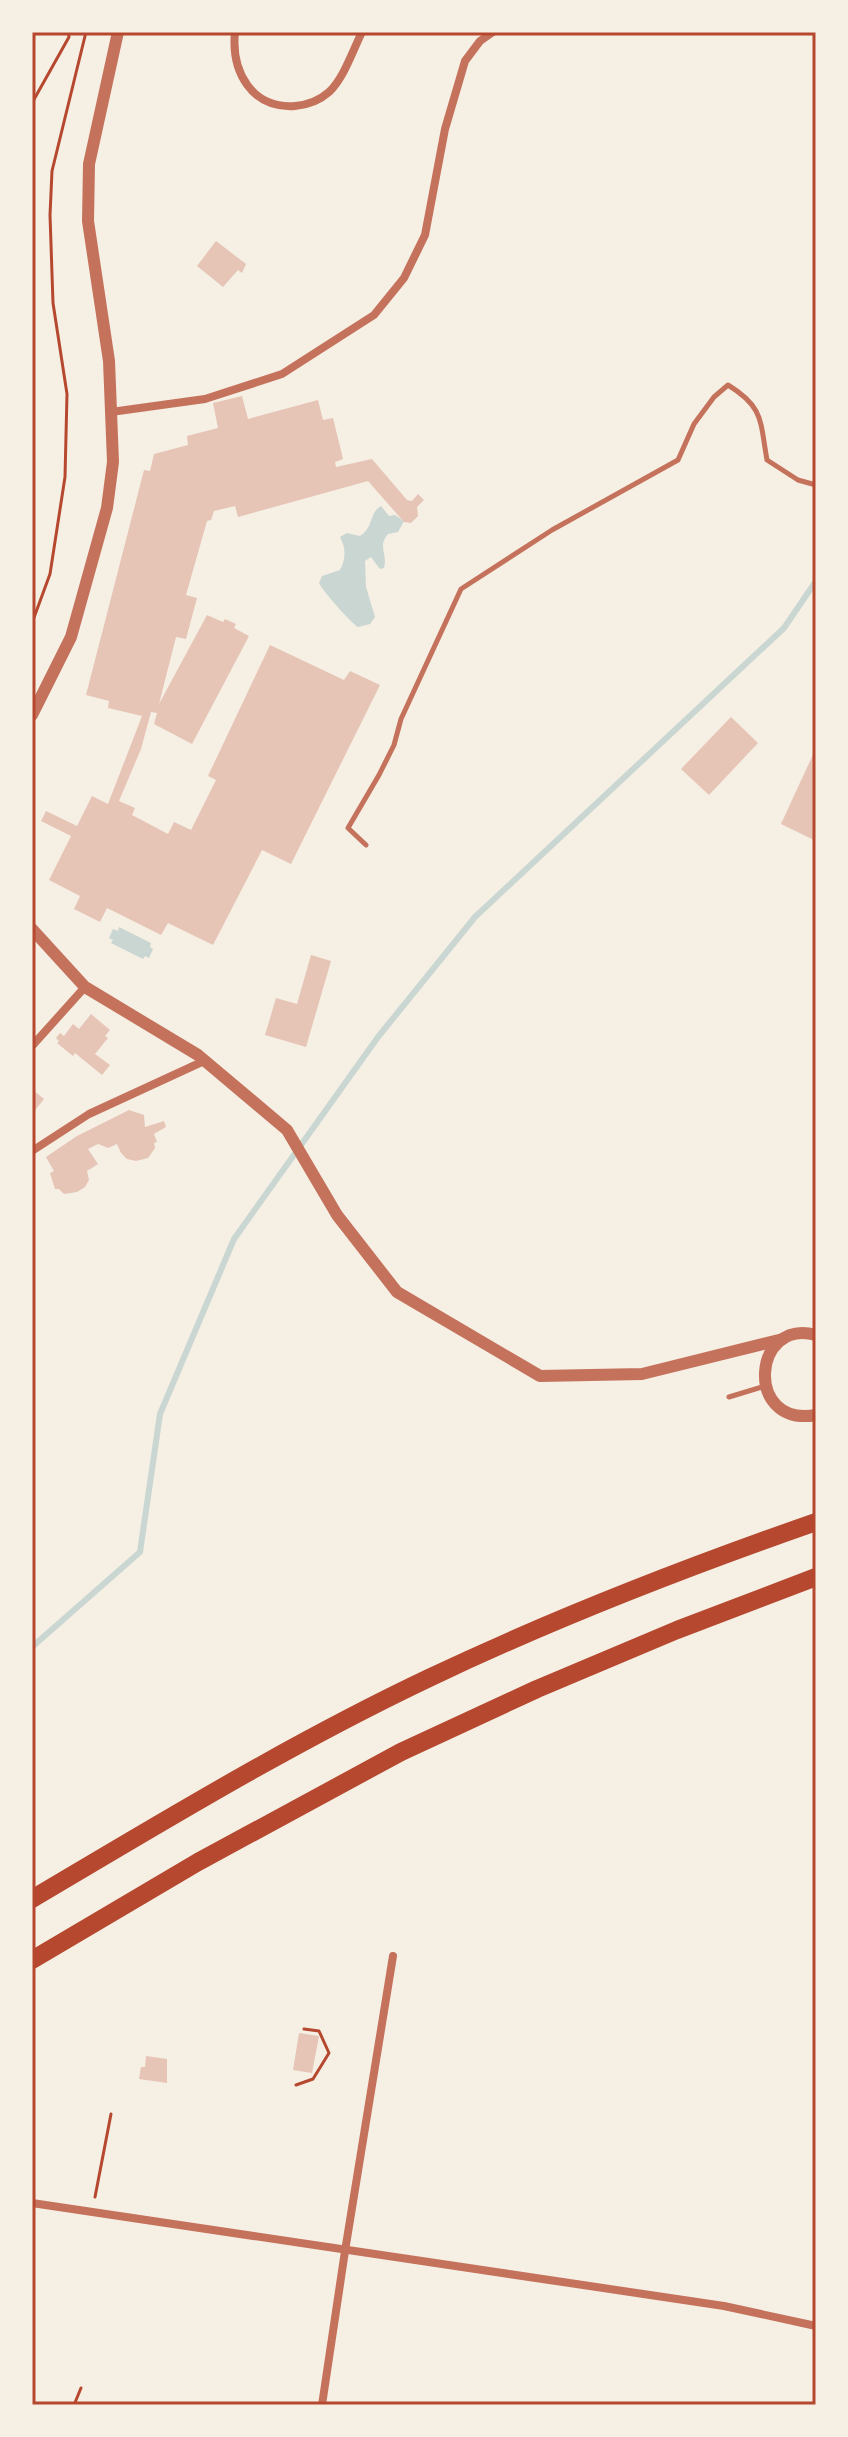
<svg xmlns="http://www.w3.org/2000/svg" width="848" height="2437" font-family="'PT Sans',sans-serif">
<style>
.water{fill:#c9d6d2}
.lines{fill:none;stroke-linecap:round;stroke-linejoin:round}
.stream{stroke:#c9d6d2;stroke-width:6}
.building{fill:#e6c5b7}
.path{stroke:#b5482f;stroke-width:3}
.service{stroke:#c5725c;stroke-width:5}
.minor{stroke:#c5725c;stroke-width:8}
.tertiary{stroke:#c5725c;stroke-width:12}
.motorway{stroke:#b5482f;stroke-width:18}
.neatline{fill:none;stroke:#b5482f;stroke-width:3}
</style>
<rect width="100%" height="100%" fill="#f6efe4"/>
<!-- water -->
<g class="water">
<path d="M 381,506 L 389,516 L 395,515 L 404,521 L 398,532 L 388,534 C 377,547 388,553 384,568 L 380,569 L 371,557 L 365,561 L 366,587 L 375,617 L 370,624 L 358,627 C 351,623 321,589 319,583 L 322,576 L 340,570 C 346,559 346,548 340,537 L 347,533 L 360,536 C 375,526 368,514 381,506 Z"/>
<polygon points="119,927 151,943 150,947 153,949 149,958 145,956 143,959 111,943 113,940 109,938 113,929 118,931"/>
</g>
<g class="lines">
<!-- stream -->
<polyline class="stream" points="32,1647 140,1552 160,1414 234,1239 378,1037 475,917 784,628 816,581"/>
</g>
<!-- building -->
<g class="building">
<polygon points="216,241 246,264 242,273 238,270 223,287 197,266"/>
<polygon points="242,396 248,419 318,400 323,420 333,418 343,459 335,462 336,467 372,459 407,500 412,501 418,494 424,500 417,507 418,516 411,523 404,522 368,481 238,517 235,506 214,511 211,520 207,521 186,595 197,598 186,639 176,637 159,704 207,615 223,622 225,619 236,624 234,628 249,636 192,744 154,724 157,713 151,712 141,749 119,801 135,808 132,815 168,834 174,822 191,830 216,780 208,776 270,645 344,680 350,671 380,685 291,864 262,850 213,945 168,923 161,935 107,908 100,922 74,909 80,896 49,880 71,836 41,821 46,811 77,826 92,796 108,804 142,716 108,708 109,701 86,695 144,470 150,471 154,454 188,445 187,436 218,428 213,403"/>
<polygon points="731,717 758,743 709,795 681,769"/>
<polygon points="816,748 816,841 781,824"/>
<polygon points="311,955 331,961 306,1047 265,1035 276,998 297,1004"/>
<polygon points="91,1014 110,1030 105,1036 108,1038 95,1054 110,1065 102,1075 75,1053 73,1056 57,1043 59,1041 56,1038 60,1033 64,1036 73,1024 79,1029"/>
<polygon points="32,1089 44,1099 32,1114"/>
<polygon points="129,1110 144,1115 145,1127 164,1121 166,1127 154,1134 157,1142 154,1143 155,1148 148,1158 136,1161 127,1159 121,1153 117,1144 108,1148 98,1144 88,1149 98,1164 87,1171 89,1180 85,1187 77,1192 64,1194 59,1189 55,1189 50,1173 54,1171 46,1157 77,1136"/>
<polygon points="299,2033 319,2036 312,2073 293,2070"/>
<polygon points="146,2056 167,2059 167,2083 139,2079 141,2067 145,2067"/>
</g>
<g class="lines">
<!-- path -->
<g class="path">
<polyline points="32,103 69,37 68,32"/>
<polyline points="32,623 50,574 65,477 67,394 53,303 50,215 52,171 86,32"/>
<polyline points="296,2085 313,2079 329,2053 319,2031 304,2029"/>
<polyline points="95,2197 111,2114"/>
<polyline points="74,2405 81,2388"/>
</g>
<!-- service -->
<g class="service">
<path d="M 366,845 L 348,828 L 379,775 L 394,745 L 401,719 L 461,589 L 552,530 L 678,460 L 694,424 L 714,397 L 728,385 C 764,407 760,421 767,460 L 798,480 L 816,485"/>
<polyline points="729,1397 765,1386"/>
</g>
<!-- minor -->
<g class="minor">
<path d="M 235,32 C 231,72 252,109 295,106 C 307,105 320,100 329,92 C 344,78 353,50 362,32"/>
<polyline points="111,412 205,399 282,374 374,315 404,278 425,235 445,129 465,61 480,41 493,32"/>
<polyline points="32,1046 85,987"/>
<polyline points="32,1151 89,1114 204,1061"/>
<polyline points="32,2203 724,2306 816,2326"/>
<polyline points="322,2405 345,2251 393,1956"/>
</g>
<!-- tertiary -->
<g class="tertiary">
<polyline points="32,715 71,637 107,508 113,462 109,361 88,221 89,164 118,32"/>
<polyline points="32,929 85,987 198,1055 287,1130 337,1215 397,1292 540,1376 642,1374 783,1339"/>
<path d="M 816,1335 C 752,1317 744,1428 816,1415"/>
</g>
<!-- motorway -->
<g class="motorway">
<path d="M 32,1899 C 162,1822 292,1743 429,1678 C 555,1618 684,1568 816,1522"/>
<polyline points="32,1960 198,1862 401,1752 537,1689 677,1630 816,1577"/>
</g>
</g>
<!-- border -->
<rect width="848" height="2437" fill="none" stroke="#f6efe4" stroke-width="68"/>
<rect x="34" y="34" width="780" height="2369" class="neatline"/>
</svg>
